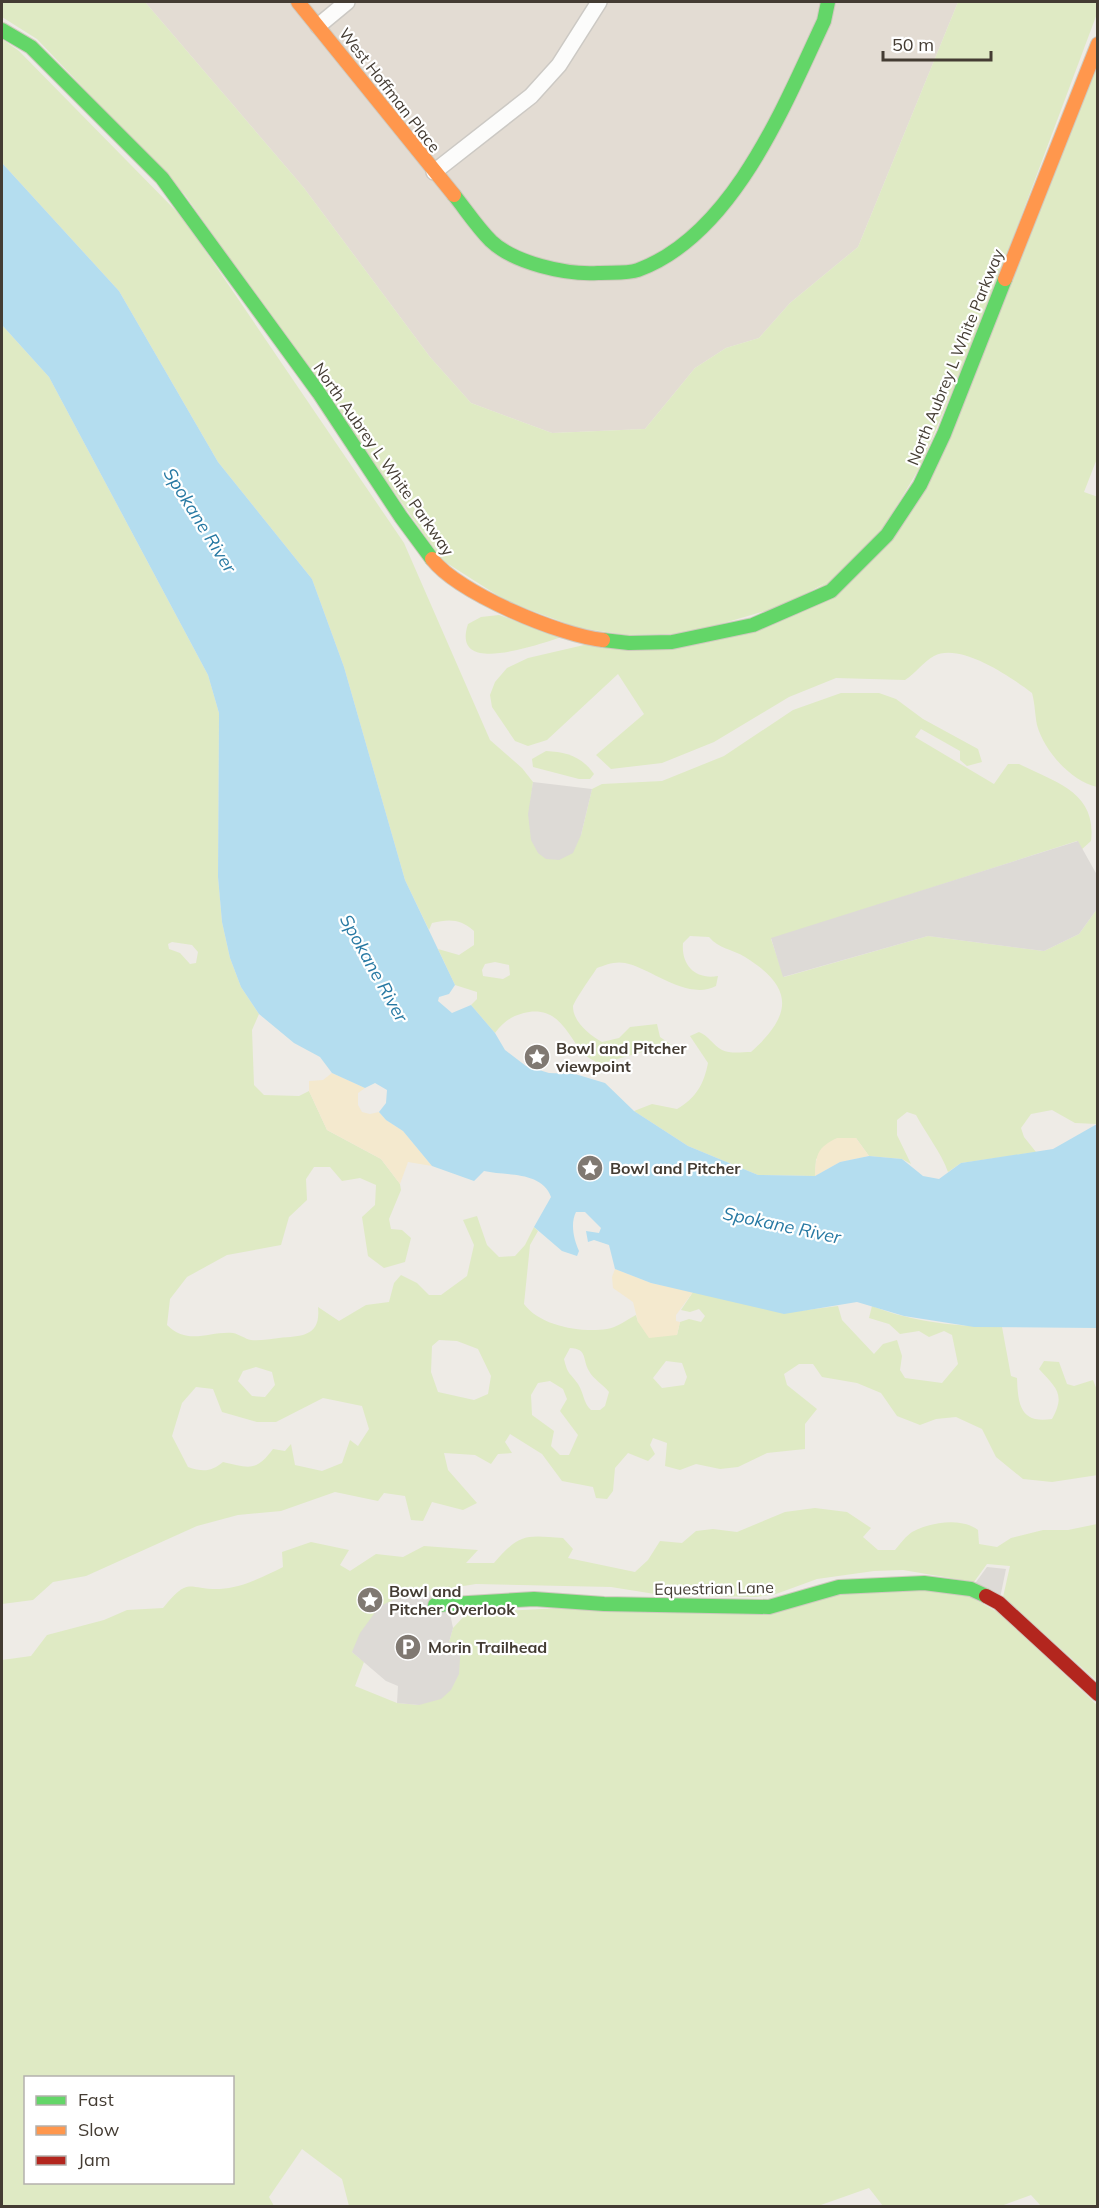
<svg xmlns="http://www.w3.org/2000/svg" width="1099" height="2208" font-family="Mulish,sans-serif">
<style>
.residential{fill:#e3dcd3}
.green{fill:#dfeac4;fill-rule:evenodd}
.sand{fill:#f4e9ce}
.parking{fill:#dddad6}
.water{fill:#b4ddef}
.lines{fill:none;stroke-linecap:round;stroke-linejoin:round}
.street-casing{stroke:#ccc9c4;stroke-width:18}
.fast-casing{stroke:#cfc9be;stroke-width:16}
.slow-casing{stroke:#cfc9be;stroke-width:16}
.jam-casing{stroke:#cfc9be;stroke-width:16}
.street{stroke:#fcfcfb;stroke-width:15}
.fast{stroke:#63d668;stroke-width:14}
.slow{stroke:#ff974d;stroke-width:14}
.jam{stroke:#b3261e;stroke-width:14}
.labels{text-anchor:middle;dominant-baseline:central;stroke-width:4.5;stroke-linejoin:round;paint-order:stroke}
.street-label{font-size:16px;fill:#443c33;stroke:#fff}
.poi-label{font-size:16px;font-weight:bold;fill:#443c33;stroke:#fff;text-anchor:start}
.water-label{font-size:18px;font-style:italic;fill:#2779a3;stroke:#fff}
</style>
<rect width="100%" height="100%" fill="#eeebe6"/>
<!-- residential -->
<polygon class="residential" points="145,2 958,2 858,247 790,303 759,338 726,348 695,368 645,429 552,433 471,403 430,357 304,188"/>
<!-- green -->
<g class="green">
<polygon points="2,2 145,2 304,188 430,357 471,403 552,433 645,429 695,368 726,348 759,338 790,303 858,247 958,2 1097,2 1098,11 979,329 920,467 880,534 835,577 789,604 707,628 673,634 627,635 579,628 508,602 442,560 185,195 37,39 2,17"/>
<path d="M 2,39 L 19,51 L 183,218 L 404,543 L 490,740 L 522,768 L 533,782 L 529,814 L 581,835 L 592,789 L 602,784 L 662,781 L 724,756 L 793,710 L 841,693 L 879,693 L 896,699 L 923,719 L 978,749 L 982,762 L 967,766 L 960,760 L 960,751 L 921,729 L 915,737 L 994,784 L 1008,764 L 1019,764 C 1055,782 1097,792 1091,841 L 1081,850 L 1077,841 L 771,939 L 784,977 L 928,936 L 1044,951 L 1079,934 L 1097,909 L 1097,1124 L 1075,1123 L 1052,1110 L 1031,1114 L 1021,1128 L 1024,1137 L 1036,1152 L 961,1163 L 948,1172 C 941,1152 926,1134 916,1115 L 907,1112 L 897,1120 L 897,1135 L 911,1164 L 902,1159 L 869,1156 L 856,1138 L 816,1159 L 815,1176 L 758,1175 L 688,1146 L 634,1111 L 652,1104 L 677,1109 C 696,1098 704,1084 708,1063 L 690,1036 L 699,1032 C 709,1036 713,1045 722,1050 C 730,1054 742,1052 751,1052 C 792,1015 795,988 745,957 C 732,949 719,949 709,937 L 690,936 L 683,943 C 681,965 695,980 718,976 L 716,986 C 687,1001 651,968 625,963 C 615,961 605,965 597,968 C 593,974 572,1004 573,1007 C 573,1022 591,1036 602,1042 L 619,1038 L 630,1027 L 657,1024 L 660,1037 L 676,1048 L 649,1050 L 600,1064 C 595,1061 588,1058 584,1054 C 567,1035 560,1008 529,1012 C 513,1015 505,1020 495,1033 L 471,1005 L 477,999 L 477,992 L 455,985 L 438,949 L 459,955 L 474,945 L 474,931 C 460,919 450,919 432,923 L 429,930 L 405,880 L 344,667 L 312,579 L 218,462 L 119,291 L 2,163 ZM 495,962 L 509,965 L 510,975 L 503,979 L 483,976 L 482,970 L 485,964 Z"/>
<path d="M 1097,54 L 1098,456 L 1084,492 L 1098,497 L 1097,787 C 1071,781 1044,751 1037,725 C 1035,715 1035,704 1032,693 C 1011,677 960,642 934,656 C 924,661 916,673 905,680 L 836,678 L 789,697 L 714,742 L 662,763 L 611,769 L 596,755 L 644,714 L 618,674 L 547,740 L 528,746 L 515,741 L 492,707 L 490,695 L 495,682 L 507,668 L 528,658 L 584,645 L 754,631 L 893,537 Z"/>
<path d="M 2,325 L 49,377 L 208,675 L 219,713 L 218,877 L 222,922 L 230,958 L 241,987 L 259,1014 L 252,1030 L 254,1085 L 264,1095 L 299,1096 L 309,1091 L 327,1130 L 381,1159 L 400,1184 L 401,1190 L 389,1219 L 391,1229 L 402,1230 L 411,1238 L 405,1262 L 384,1268 L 368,1256 L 362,1217 L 375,1205 L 376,1185 L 360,1178 L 342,1181 L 330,1167 L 314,1167 L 306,1179 L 307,1200 L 289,1217 L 281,1245 L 227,1255 L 187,1277 L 170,1299 L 167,1325 C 188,1346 209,1331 233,1333 C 239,1334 245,1339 251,1340 C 259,1341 270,1339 279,1338 C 302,1336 321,1337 318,1307 L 339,1321 L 366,1305 L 389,1302 L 394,1283 L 401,1275 L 417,1283 L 429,1295 L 441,1295 L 467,1276 L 474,1245 L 463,1220 L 477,1216 L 487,1245 L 499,1257 L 515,1256 L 525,1245 L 534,1227 L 538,1231 L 530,1245 L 524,1304 C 540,1326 581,1333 607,1329 C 616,1328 628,1319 636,1315 L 638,1322 L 677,1335 L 680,1322 L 689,1319 L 701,1322 L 705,1316 L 699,1309 L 690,1312 L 681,1310 L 693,1292 L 783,1313 L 838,1306 L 842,1320 L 874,1354 L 883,1344 L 897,1340 L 902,1356 L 900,1370 L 905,1378 L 942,1383 L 958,1364 L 952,1335 L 944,1331 L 929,1337 L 919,1331 L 900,1334 L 889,1324 L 869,1318 L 872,1306 C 912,1322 960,1327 1002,1327 L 1011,1376 L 1017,1378 C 1018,1404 1020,1424 1052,1419 C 1066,1394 1056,1388 1039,1369 L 1044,1361 L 1059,1362 L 1067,1384 L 1074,1386 L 1093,1380 L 1097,1390 L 1098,1475 L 1052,1482 L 1023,1479 L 996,1457 L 982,1429 L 956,1417 L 936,1419 L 920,1425 L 897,1416 L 881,1393 L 857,1383 L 822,1377 L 813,1364 L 799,1364 L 784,1374 L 787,1385 L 817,1409 L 805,1424 L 805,1449 L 767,1453 L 738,1467 L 720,1469 L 696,1464 L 680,1470 L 665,1466 L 667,1443 L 653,1438 L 650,1445 L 655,1454 L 648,1461 L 628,1453 L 615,1468 L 613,1491 L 607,1499 L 596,1498 L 593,1487 L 562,1481 L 542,1454 L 510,1434 L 505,1442 L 512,1453 L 498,1454 L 491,1464 L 475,1455 L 444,1453 L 448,1470 L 477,1503 L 463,1510 L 432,1502 L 423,1521 L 411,1520 L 405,1496 L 384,1493 L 378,1501 L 335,1492 L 281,1511 L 238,1515 L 197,1526 L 86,1576 L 53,1582 L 33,1600 L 2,1604 ZM 172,942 L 192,945 L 198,952 L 196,963 L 190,964 L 180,953 L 169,949 L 168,944 ZM 439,1340 L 457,1341 L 478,1349 L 491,1376 L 488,1394 L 474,1400 L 438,1392 L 431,1372 L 432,1346 ZM 570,1348 C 588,1349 582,1359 589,1371 C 593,1379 604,1385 609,1392 L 605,1406 L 600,1410 L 591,1410 C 583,1403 584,1393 578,1384 C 570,1372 568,1376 564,1359 ZM 666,1361 L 682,1363 L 687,1377 L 684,1385 L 662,1388 L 653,1378 ZM 256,1367 L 272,1372 L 275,1385 L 265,1397 L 252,1396 L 238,1381 L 243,1371 ZM 550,1381 L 563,1389 L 567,1399 L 560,1411 L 578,1435 L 569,1455 L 560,1455 L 551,1446 L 554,1431 L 532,1415 L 531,1395 L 538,1383 ZM 196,1387 L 213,1389 L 222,1412 L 257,1422 L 276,1422 L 323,1398 L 362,1406 L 369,1429 L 358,1446 L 350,1440 L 342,1463 L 322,1471 L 295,1465 L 291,1444 L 285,1451 L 273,1449 C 256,1472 249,1468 223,1462 C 211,1472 203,1472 188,1467 L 172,1436 L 182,1403 Z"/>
<path d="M 499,615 L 562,637 C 541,643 450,678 468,624 L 481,617 Z"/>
<path d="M 546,751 C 567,752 582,757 594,774 L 590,779 L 579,779 L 533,767 L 532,759 Z"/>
<path d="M 815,1508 L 847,1512 L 871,1528 L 863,1537 L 878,1550 L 895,1550 C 900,1544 906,1536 912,1532 C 931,1522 961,1517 978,1530 L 979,1544 L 997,1547 L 1011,1538 L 1043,1530 L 1068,1530 L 1097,1524 L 1097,1681 L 1003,1597 L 1010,1566 L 987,1564 L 974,1582 L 903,1570 L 874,1571 L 817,1579 L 776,1594 L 756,1597 L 661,1595 L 611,1587 L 476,1584 L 400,1596 L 352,1652 L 364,1662 L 355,1686 L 397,1703 L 419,1705 L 449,1642 L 453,1628 L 467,1613 L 561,1608 L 664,1612 L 843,1591 L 960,1591 L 999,1613 L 1097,1705 L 1097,2206 L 1041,2206 L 1031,2195 L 1001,2206 L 883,2206 L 869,2188 L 818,2206 L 349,2206 L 342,2179 L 302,2149 L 269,2197 L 274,2206 L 2,2206 L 2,1660 L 31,1656 L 47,1635 L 104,1620 L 127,1610 L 163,1608 C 190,1575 187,1590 220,1589 C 242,1588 265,1576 283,1567 L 282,1552 L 311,1542 L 349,1550 L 340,1565 L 350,1571 L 376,1554 L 403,1557 L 424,1546 L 478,1550 L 466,1563 L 494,1563 C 520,1533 525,1535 563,1538 L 573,1549 L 568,1558 L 635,1572 L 648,1560 L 660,1541 L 682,1543 L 696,1531 L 713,1529 L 737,1532 L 785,1512 ZM 26,2078 L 232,2078 L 232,2182 L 26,2182 Z"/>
</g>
<!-- sand -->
<g class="sand">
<polygon points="332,1073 365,1088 358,1093 358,1105 362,1112 370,1114 379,1112 386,1120 403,1131 432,1166 408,1162 400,1184 381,1159 327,1130 309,1091 309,1081 323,1080"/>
<path d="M 837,1138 L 856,1138 L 869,1156 L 840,1162 L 815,1176 C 816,1154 817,1148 837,1138 Z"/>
<polygon points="615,1269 651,1283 693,1292 676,1315 676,1321 680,1322 677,1335 649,1338 638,1322 633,1302 613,1288 612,1277"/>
</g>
<!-- parking -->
<g class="parking">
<polygon points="533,782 592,789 581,835 573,853 559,860 546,859 538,853 531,840 528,814"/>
<polygon points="1078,841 1097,875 1097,909 1079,934 1044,951 928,936 783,977 771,938"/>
<polygon points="987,1567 1006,1569 999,1603 971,1589"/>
<polygon points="445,1589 453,1628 449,1642 461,1643 459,1674 451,1690 441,1699 419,1705 397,1703 398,1686 386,1681 352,1652 360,1633 379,1607 400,1596"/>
</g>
<!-- water -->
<path class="water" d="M 2,163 L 119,291 L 218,462 L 312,579 L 344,667 L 405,880 L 455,985 L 449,994 L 439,997 L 438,1001 L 452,1013 L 471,1005 L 495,1033 L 505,1050 L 526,1066 L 549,1073 L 575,1074 L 605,1083 L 634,1111 L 688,1146 L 758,1175 L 815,1176 L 840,1162 L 869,1156 L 902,1159 L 923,1176 L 939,1179 L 961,1163 L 1053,1149 L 1097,1124 L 1097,1328 L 974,1327 L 904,1316 L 857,1302 L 784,1314 L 651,1283 L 615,1269 L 609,1245 L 594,1240 L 588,1242 L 586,1231 L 599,1233 L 601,1228 L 585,1212 L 576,1212 C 570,1224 574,1240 579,1251 L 577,1256 L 562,1251 L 534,1227 L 551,1197 C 542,1171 505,1176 484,1171 L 474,1181 L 432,1166 L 403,1131 L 386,1120 L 379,1112 L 386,1103 L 387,1090 L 375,1083 L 365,1088 L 332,1073 L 320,1057 L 294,1043 L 259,1014 L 241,987 L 230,958 L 222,922 L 218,877 L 219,713 L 208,675 L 49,377 L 2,325 Z"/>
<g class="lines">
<defs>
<g id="street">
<polyline points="318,26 347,2"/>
<polyline points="434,172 531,96 559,65 599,2"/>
</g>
<g id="fast">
<polyline points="2,30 31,47 162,178 319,393 401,517 432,559"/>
<path d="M 454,195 C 466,210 477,227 491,241 C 514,263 566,275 598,273 C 610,272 627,274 638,270 C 733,235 784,106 824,21 L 828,2"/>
<polyline points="603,640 629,643 672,642 753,625 831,591 887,535 920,485 944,434 1005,279"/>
<polyline points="435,1605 534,1599 604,1604 769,1607 839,1587 924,1583 971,1589 986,1596"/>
</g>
<g id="slow">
<polyline points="298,2 454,195"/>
<polyline points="1005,279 1098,44"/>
<path d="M 432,559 C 458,593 561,636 603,640"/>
</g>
<polyline id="jam" points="986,1596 999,1603 1098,1694"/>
</defs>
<!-- street casing -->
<use href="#street" class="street-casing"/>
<!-- fast casing -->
<use href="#fast" class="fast-casing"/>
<!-- slow casing -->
<use href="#slow" class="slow-casing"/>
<!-- jam casing -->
<use href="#jam" class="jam-casing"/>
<!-- street -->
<use href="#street" class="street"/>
<!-- fast -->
<use href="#fast" class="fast"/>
<!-- slow -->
<use href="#slow" class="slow"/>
<!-- jam -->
<use href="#jam" class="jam"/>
</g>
<!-- icons -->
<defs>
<symbol id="sight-disc" viewBox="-11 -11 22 22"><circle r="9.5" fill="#807972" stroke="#fff"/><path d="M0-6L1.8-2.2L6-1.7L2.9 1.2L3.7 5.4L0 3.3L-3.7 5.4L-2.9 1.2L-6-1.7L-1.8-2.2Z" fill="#fff"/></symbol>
<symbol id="parking-disc" viewBox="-11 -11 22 22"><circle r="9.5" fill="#807972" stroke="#fff"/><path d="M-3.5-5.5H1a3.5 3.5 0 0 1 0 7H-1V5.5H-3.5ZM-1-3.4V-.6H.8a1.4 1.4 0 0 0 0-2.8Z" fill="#fff"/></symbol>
</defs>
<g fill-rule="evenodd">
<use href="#sight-disc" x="522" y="1042" width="30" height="30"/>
<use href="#sight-disc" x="575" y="1153" width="30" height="30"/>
<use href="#sight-disc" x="355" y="1585" width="30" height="30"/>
<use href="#parking-disc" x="393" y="1632" width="30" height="30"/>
</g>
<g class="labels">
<!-- street labels -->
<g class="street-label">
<text transform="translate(390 90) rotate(52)">West Hoffman Place</text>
<text transform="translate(955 357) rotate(-68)">North Aubrey L White Parkway</text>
<text transform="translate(384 459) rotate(55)">North Aubrey L White Parkway</text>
<text transform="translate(714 1588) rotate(-1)">Equestrian Lane</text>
</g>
<!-- poi labels -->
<g class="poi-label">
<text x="556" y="1048">Bowl and Pitcher<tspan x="556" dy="18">viewpoint</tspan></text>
<text x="610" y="1168">Bowl and Pitcher</text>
<text x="389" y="1591">Bowl and<tspan x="389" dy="18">Pitcher Overlook</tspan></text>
<text x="428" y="1647">Morin Trailhead</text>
</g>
<!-- water labels -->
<g class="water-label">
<text transform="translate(200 520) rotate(58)">Spokane River</text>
<text transform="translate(374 968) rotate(61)">Spokane River</text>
<text transform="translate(782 1225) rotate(12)">Spokane River</text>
</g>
</g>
<!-- border -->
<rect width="1099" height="2208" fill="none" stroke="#443c33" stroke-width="6"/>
<!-- legend -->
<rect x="24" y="2076" width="210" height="108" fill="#ffffff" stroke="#b4b1ad" stroke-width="1.5"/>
<rect x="36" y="2096" width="30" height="9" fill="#63d668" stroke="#b4b1ad" stroke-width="1.5"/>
<text x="78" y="2106" font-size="18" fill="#443c33">Fast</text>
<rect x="36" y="2126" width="30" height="9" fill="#ff974d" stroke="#b4b1ad" stroke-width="1.5"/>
<text x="78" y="2136" font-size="18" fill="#443c33">Slow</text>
<rect x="36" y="2156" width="30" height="9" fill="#b3261e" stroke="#b4b1ad" stroke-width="1.5"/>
<text x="78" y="2166" font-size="18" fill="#443c33">Jam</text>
<!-- scale -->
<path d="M883 51v9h108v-9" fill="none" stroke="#443c33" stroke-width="3"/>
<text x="892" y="51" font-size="18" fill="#443c33" stroke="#ffffff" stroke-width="4.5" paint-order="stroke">50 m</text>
</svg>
